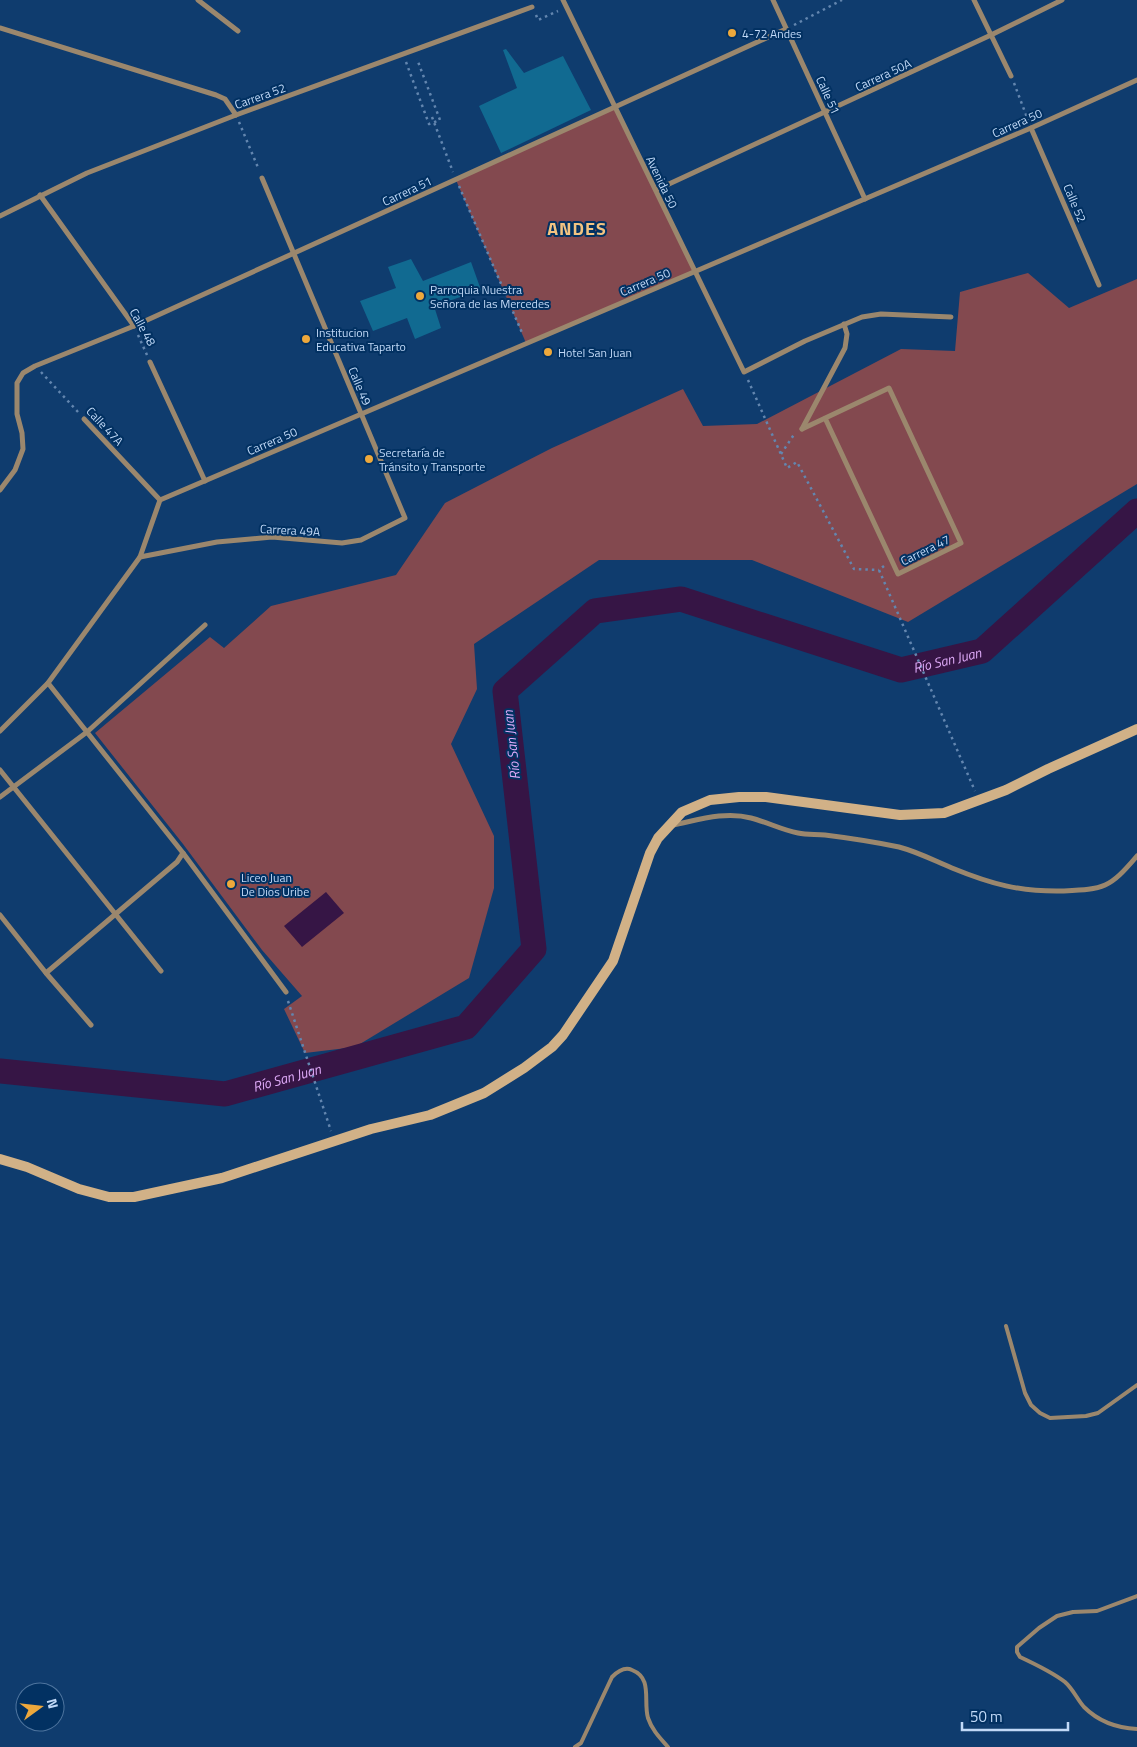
<svg xmlns="http://www.w3.org/2000/svg" width="1137" height="1747" font-family="'Titillium Web',sans-serif">
<style>
.green{fill:#83494f}
.water{fill:#361545}
.lines{fill:none;stroke-linecap:round;stroke-linejoin:round}
.river{stroke:#361545;stroke-width:25}
.building{fill:#116a91}
.path{stroke:#6386af;stroke-width:2.5;stroke-dasharray:2.5 4;stroke-linecap:butt}
.lane{stroke:#9b876d;stroke-width:4}
.street{stroke:#9b876d;stroke-width:5}
.secondary{stroke:#d1b187;stroke-width:10}
.poi-dot{fill:#eda83c;stroke:#023162;stroke-width:2}
.labels{text-anchor:middle;dominant-baseline:central;stroke-width:4;stroke-linejoin:round;paint-order:stroke}
.poi-label{font-size:12px;fill:#c1d9f7;stroke:#023162;text-anchor:start}
.street-label{font-size:12px;fill:#c1d9f7;stroke:#023162}
.water-label{font-size:14px;font-style:italic;fill:#dfabf9;stroke:#023162}
.district-label{font-size:18px;font-weight:bold;letter-spacing:1px;fill:#f3c381;stroke:#023162}
</style>
<rect width="100%" height="100%" fill="#0f3c6e"/>
<!-- green -->
<g class="green">
<polygon points="615,107 695,271 526,343 456,180"/>
<polygon points="1028,273 1069,308 1137,279 1137,484 908,622 752,560 599,560 474,644 477,689 451,744 494,836 494,888 469,978 355,1047 305,1053 284,1009 302,996 262,950 183,844 95,733 210,637 224,648 271,606 396,575 445,503 552,448 683,389 703,426 757,424 901,349 955,351 960,292"/>
</g>
<!-- water -->
<polygon class="water" points="326,892 344,913 302,947 284,926"/>
<g class="lines">
<!-- river -->
<path class="river" id="s1" d="M 0,1071 L 225,1094 L 466,1027 L 534,949 L 505,691 L 595,611 L 681,599 L 901,670 L 982,651 L 1137,511"/>
</g>
<!-- building -->
<g class="building">
<polygon points="506,49 524,73 563,56 591,110 501,153 479,106 517,88 503,50"/>
<polygon points="411,259 423,281 471,262 481,290 434,306 441,328 415,339 407,318 373,331 360,301 396,288 388,267"/>
</g>
<g class="lines">
<!-- path -->
<g class="path">
<polyline points="536,15 538,20 558,11"/>
<polyline points="794,25 842,0"/>
<polyline points="406,62 429,124 440,120 417,59"/>
<polyline points="1014,83 1028,120"/>
<polyline points="432,117 453,172"/>
<polyline points="239,122 259,170"/>
<polyline points="459,186 523,335"/>
<polyline points="138,335 147,355"/>
<polyline points="41,372 78,412"/>
<polyline points="748,380 787,468 797,462 854,569 879,570"/>
<polyline points="781,454 795,433"/>
<polyline points="884,566 879,570 975,791"/>
<polyline points="288,1001 331,1131"/>
</g>
<!-- lane -->
<g class="lane">
<polyline points="1006,1326 1025,1393 1031,1405 1040,1413 1050,1418 1086,1416 1098,1413 1137,1385"/>
<path d="M 1137,1596 L 1097,1611 L 1073,1612 L 1057,1616 L 1039,1628 L 1017,1647 L 1017,1652 L 1020,1657 C 1035,1664 1052,1672 1065,1682 C 1073,1689 1077,1699 1084,1707 C 1098,1721 1117,1728 1137,1729"/>
<path d="M 575,1747 L 581,1743 L 612,1677 C 617,1672 624,1666 632,1670 C 653,1678 643,1701 648,1718 C 652,1730 660,1738 668,1747"/>
</g>
<!-- street -->
<g class="street">
<polyline points="198,0 238,31"/>
<polyline points="563,0 744,372 805,341 862,317 881,314 951,317"/>
<polyline points="773,0 865,199"/>
<polyline points="974,0 1011,76"/>
<polyline points="0,28 216,95 225,99 236,115"/>
<polyline points="1031,128 1099,285"/>
<polyline points="656,190 991,35 1062,0"/>
<polyline points="40,195 134,326"/>
<polyline points="0,216 87,173 236,115 532,7"/>
<polyline points="150,362 205,481"/>
<polyline points="84,419 160,500"/>
<polyline points="802,429 889,388 961,543 898,574 825,418"/>
<polyline points="802,429 845,348 847,334 844,324"/>
<polyline points="0,490 15,470 23,449 22,433 17,414 17,383 23,373 35,366 134,326 786,29"/>
<polyline points="160,500 1031,128 1137,80"/>
<polyline points="140,557 217,542 272,537 342,543 361,540 405,518 262,178"/>
<polyline points="48,683 183,853 286,992"/>
<polyline points="0,731 48,683 140,557 160,500"/>
<polyline points="0,770 161,971"/>
<polyline points="0,797 87,732 205,625"/>
<path d="M 673,825 C 698,820 725,811 751,818 C 767,822 782,830 798,833 C 807,835 816,834 825,835 C 849,838 875,842 899,847 C 918,852 935,861 952,868 C 991,884 1020,892 1063,891 C 1104,889 1109,889 1137,856"/>
<polyline points="0,915 46,973 91,1025"/>
<polyline points="46,973 177,862 183,853"/>
</g>
<!-- secondary -->
<polyline class="secondary" points="0,1159 27,1167 79,1189 109,1197 134,1197 222,1178 371,1129 430,1115 484,1093 524,1068 552,1047 563,1035 613,961 650,853 658,838 682,812 710,800 739,797 766,797 900,815 944,813 1006,790 1048,769 1137,729"/>
</g>
<!-- markers -->
<g class="poi-dot">
<circle cx="732" cy="33" r="5"/>
<circle cx="420" cy="296" r="5"/>
<circle cx="306" cy="339" r="5"/>
<circle cx="548" cy="352" r="5"/>
<circle cx="369" cy="459" r="5"/>
<circle cx="231" cy="884" r="5"/>
</g>
<g class="labels">
<!-- poi labels -->
<g class="poi-label">
<text x="742" y="33">4-72 Andes</text>
<text x="430" y="289">Parroquia Nuestra<tspan x="430" dy="14">Señora de las Mercedes</tspan></text>
<text x="316" y="332">Institucion<tspan x="316" dy="14">Educativa Taparto</tspan></text>
<text x="558" y="352">Hotel San Juan</text>
<text x="379" y="452">Secretaría de<tspan x="379" dy="14">Tránsito y Transporte</tspan></text>
<text x="241" y="877">Liceo Juan<tspan x="241" dy="14">De Dios Uribe</tspan></text>
</g>
<!-- street labels -->
<g class="street-label">
<text transform="translate(883 75) rotate(-25)">Carrera 50A</text>
<text transform="translate(828 95) rotate(65)">Calle 51</text>
<text transform="translate(260 96) rotate(-20)">Carrera 52</text>
<text transform="translate(1017 123) rotate(-24)">Carrera 50</text>
<text transform="translate(662 182) rotate(64)">Avenida 50</text>
<text transform="translate(407 191) rotate(-25)">Carrera 51</text>
<text transform="translate(1075 203) rotate(67)">Calle 52</text>
<text transform="translate(645 282) rotate(-23)">Carrera 50</text>
<text transform="translate(143 327) rotate(61)">Calle 48</text>
<text transform="translate(360 386) rotate(67)">Calle 49</text>
<text transform="translate(105 426) rotate(47)">Calle 47A</text>
<text transform="translate(272 441) rotate(-23)">Carrera 50</text>
<text transform="translate(290 530) rotate(3)">Carrera 49A</text>
<text transform="translate(925 550) rotate(-26)">Carrera 47</text>
</g>
<!-- water labels -->
<g class="water-label">
<text stroke="none"><textPath href="#s1" startOffset="1325">Río San Juan</textPath></text>
<text transform="translate(511 745) rotate(-96)">Río San Juan</text>
<text stroke="none"><textPath href="#s1" startOffset="290">Río San Juan</textPath></text>
</g>
<!-- district labels -->
<g class="district-label">
<text x="577" y="228">ANDES</text>
</g>
</g>
<!-- north arrow -->
<g transform="translate(40 1707) rotate(75)"><circle r="24" fill="#023162" stroke="#4e749e"/>
<path d="M0-4L9 19L0 12L-9 19Z" fill="#eda83c"/>
<text y="-8" font-size="14" font-weight="bold" text-anchor="middle" fill="#c1d9f7">N</text>
</g>
<!-- scale -->
<path d="M962 1722v8h106v-8" fill="none" stroke="#c1d9f7" stroke-width="2.5"/>
<text x="970" y="1722" font-size="15" fill="#c1d9f7" stroke="#023162" stroke-width="4" paint-order="stroke">50 m</text>
</svg>
